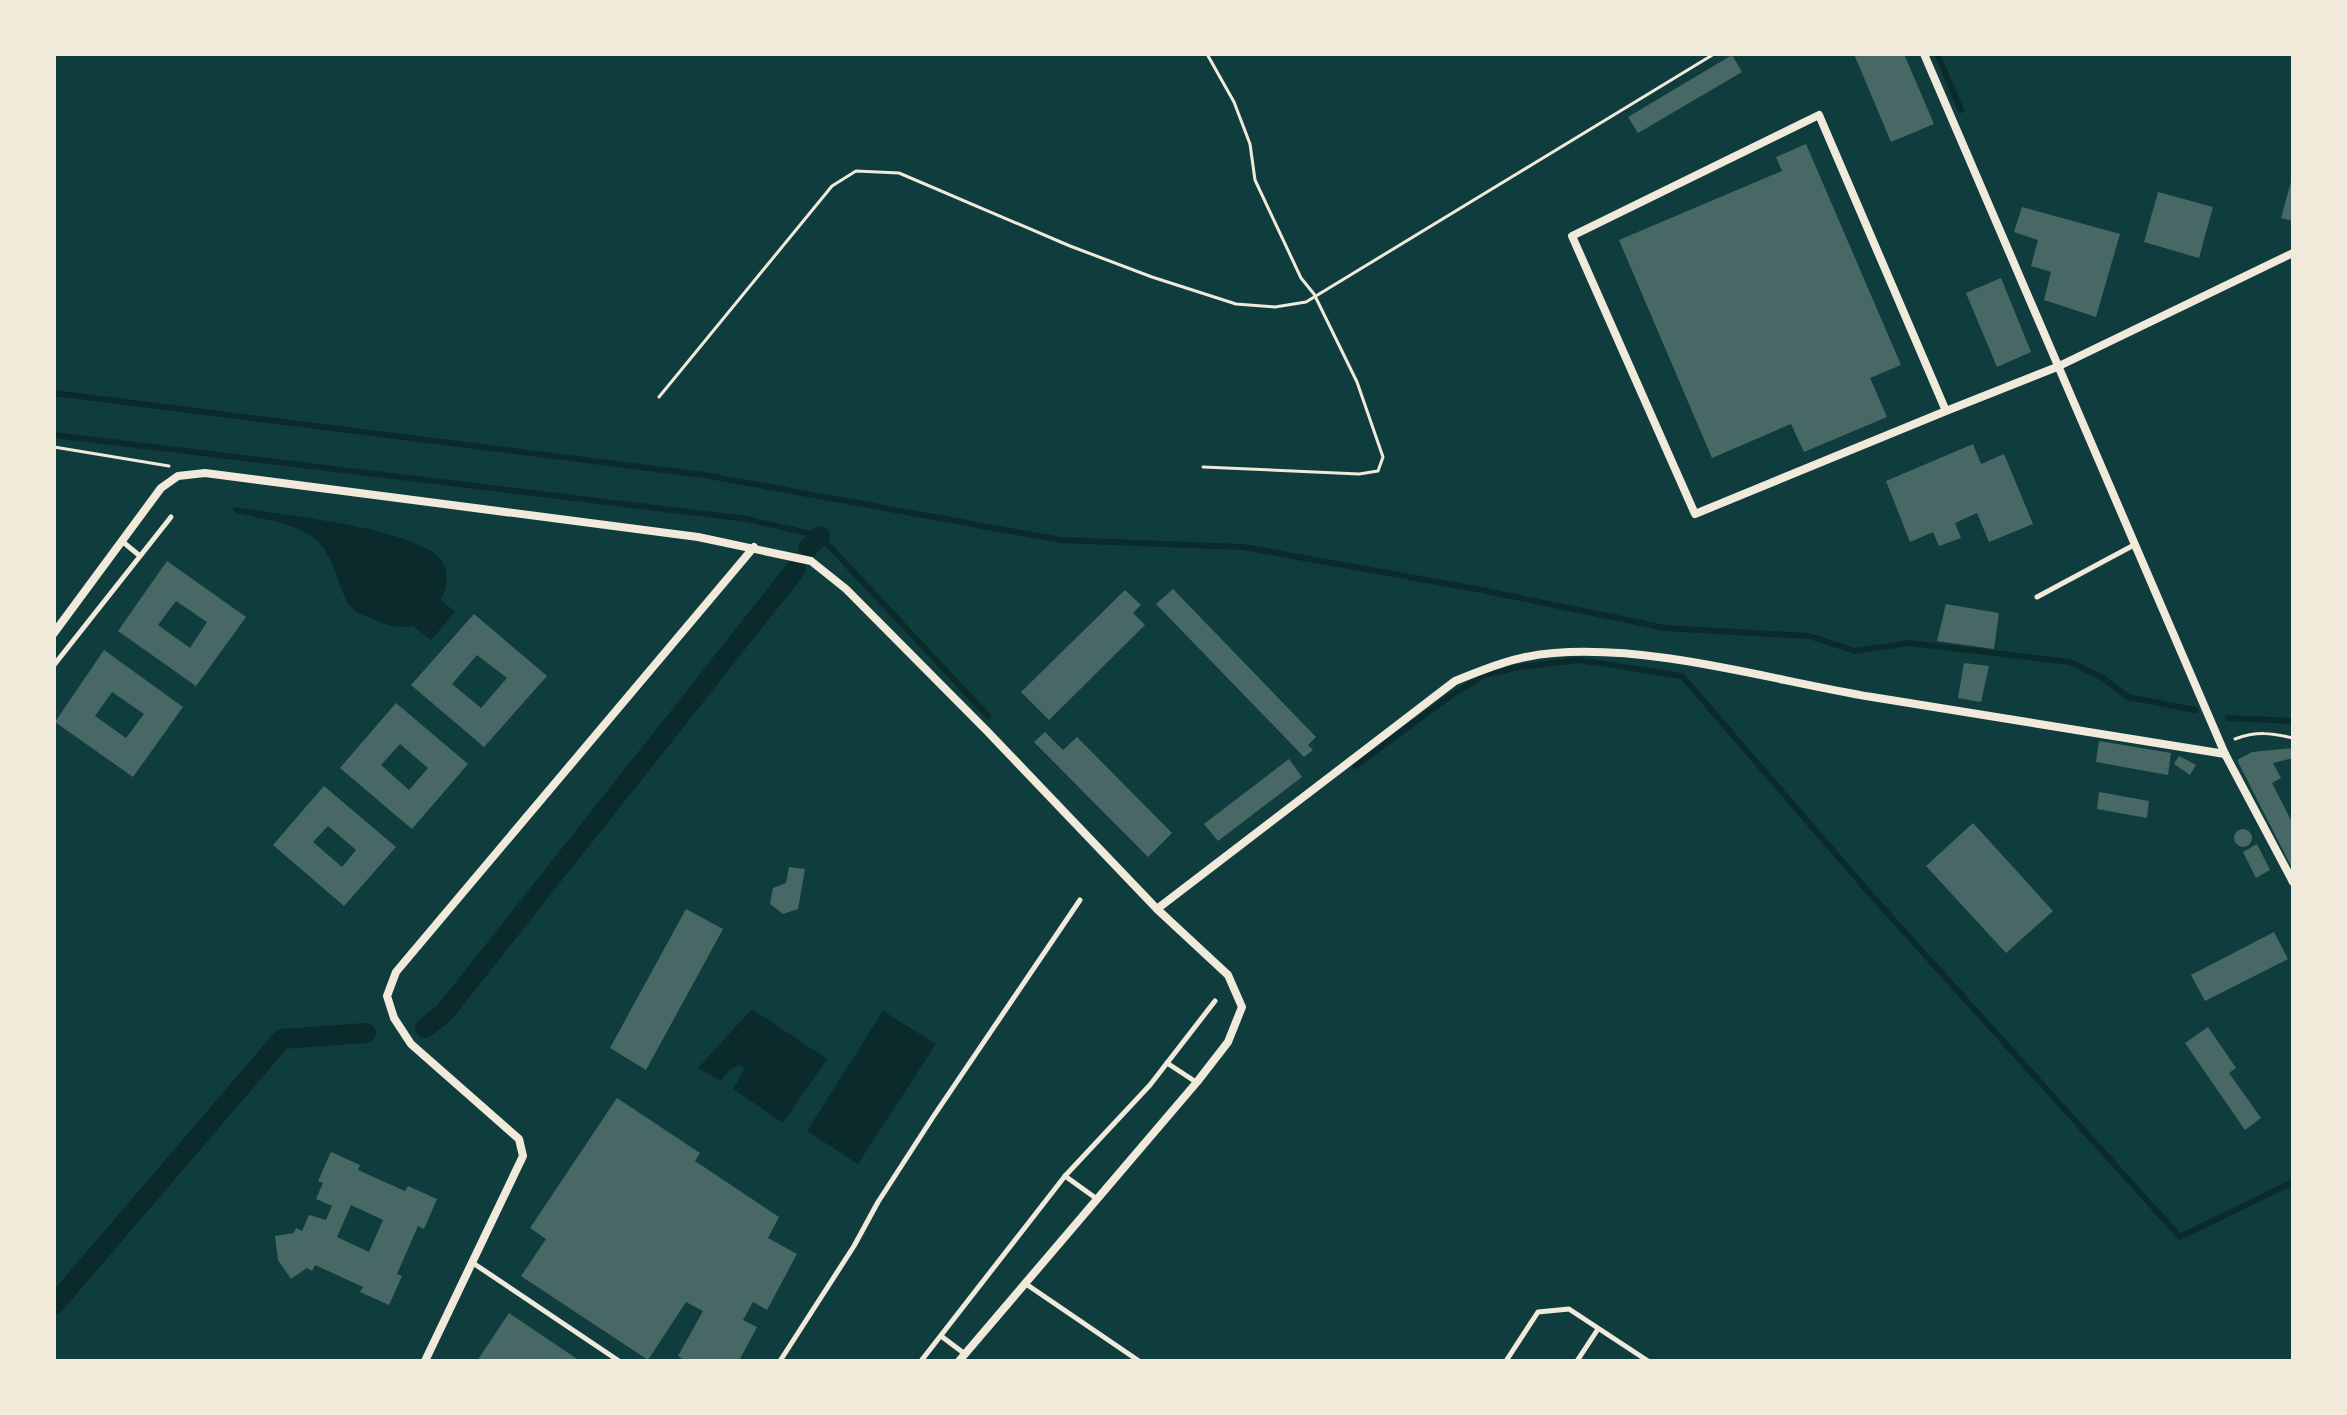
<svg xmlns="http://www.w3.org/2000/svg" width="2347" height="1415" font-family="'Playfair Display',serif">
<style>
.water{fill:#0a2a2b}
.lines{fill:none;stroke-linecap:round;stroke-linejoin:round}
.stream{stroke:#0a2a2b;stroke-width:6}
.canal{stroke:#0a2a2b;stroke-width:20}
.building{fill:#486865;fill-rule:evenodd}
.path{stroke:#f1e9da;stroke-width:3}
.service{stroke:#f1e9da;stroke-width:5}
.minor{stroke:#f1e9da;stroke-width:8}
</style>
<rect width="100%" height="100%" fill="#0f3d3e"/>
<!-- water -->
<g class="water">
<path d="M 233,507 C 276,514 417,528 441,560 C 450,572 447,587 441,600 L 455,612 L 431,640 L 413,626 C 401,629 387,625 377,621 C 369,617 360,615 354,610 C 338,596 337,558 316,540 C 296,522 259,519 234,512 Z"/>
<polygon points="752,1009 827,1059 783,1123 733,1089 745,1068 740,1065 729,1070 721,1081 698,1068"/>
<polygon points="883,1011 936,1044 858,1164 807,1131"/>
</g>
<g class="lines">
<!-- stream -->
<g class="stream">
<polyline points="1937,54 1961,110"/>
<polyline points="54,393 704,475 1060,540 1243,547 1482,590 1665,628 1809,636 1855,651 1909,643 2070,662 2103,678 2128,697 2195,710"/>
<polyline points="54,435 747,519 820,536 988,716"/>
<polyline points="2228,718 2293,721"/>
<polyline points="1355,766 1449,697 1484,675 1519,667 1579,660 1682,676 1872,896 2180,1237 2293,1182"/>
</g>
<!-- canal -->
<g class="canal">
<polyline points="808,548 820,536"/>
<polyline points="425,1028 444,1013 796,569"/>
<polyline points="54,1305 282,1039 366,1033"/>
</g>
</g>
<!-- building -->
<g class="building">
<polygon points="1854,54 1904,54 1934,124 1891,142"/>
<polygon points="1732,55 1742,72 1638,133 1628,117"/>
<polygon points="1806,144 1901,365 1870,378 1887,417 1804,452 1791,424 1712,458 1619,240 1782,171 1776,157"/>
<polygon points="2292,178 2293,178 2293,221 2281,218"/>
<polygon points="2158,192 2213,207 2199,258 2144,242"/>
<polygon points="2022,207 2120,234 2096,317 2044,300 2051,272 2031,266 2038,240 2014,232"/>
<polygon points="2001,278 2031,352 1997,367 1966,293"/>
<polygon points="1973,444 1981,464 2004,454 2033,524 1989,542 1977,513 1955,523 1961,538 1939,546 1933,532 1910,542 1886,481"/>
<path d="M 167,561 L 246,617 L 196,686 L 118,631 ZM 176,601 L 207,622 L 190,648 L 158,625 Z"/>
<polygon points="1173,589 1316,737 1308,745 1313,750 1304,757 1156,604"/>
<polygon points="1125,590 1141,605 1133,613 1145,625 1049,720 1021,692"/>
<polygon points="1946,604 1999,613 1994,649 1937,641"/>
<path d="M 474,614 L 547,676 L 484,747 L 411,685 ZM 477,655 L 507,678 L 481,708 L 452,684 Z"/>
<path d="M 104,650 L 183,707 L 133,777 L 55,722 ZM 112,692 L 144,714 L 126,738 L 95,716 Z"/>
<polygon points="1964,663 1989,666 1981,702 1958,698"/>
<path d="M 396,703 L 468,764 L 412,829 L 340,768 ZM 400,744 L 428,768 L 409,790 L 381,765 Z"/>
<polygon points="1045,732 1063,750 1077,737 1172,833 1148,857 1034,742"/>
<polygon points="2099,741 2171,753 2168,775 2096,762"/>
<polygon points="2293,748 2293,758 2273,763 2281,778 2272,783 2293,824 2293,870 2237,760 2252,752"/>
<polygon points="2179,756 2196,765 2190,775 2174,764"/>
<polygon points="1289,759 1302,777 1218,841 1204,824"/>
<path d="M 324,786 L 396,847 L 344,906 L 273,845 ZM 328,826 L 356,850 L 342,867 L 313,842 Z"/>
<polygon points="2099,792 2149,801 2147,818 2097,809"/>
<polygon points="1973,823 2053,911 2006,953 1926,866"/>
<circle cx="2243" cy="838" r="9"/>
<polygon points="2257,844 2270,870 2256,878 2243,852"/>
<polygon points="789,867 805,869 798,909 783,914 770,904 773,888 786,883"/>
<polygon points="686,909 723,929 646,1070 610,1048"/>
<polygon points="2274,932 2288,959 2205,1001 2191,975"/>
<polygon points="2208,1027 2236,1068 2229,1073 2261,1118 2245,1130 2185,1043"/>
<polygon points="617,1098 700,1153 695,1161 779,1217 768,1238 797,1254 767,1310 753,1302 743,1320 757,1327 739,1361 686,1361 678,1356 703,1311 686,1302 648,1360 521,1276 546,1239 530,1228"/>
<path d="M 331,1152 L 360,1165 L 358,1170 L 405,1191 L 408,1186 L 437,1199 L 424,1229 L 418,1226 L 397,1274 L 402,1276 L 389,1305 L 360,1292 L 363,1287 L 315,1265 L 312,1271 L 307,1268 L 291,1279 L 278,1260 L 275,1236 L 294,1233 L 296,1228 L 302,1231 L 309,1215 L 326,1220 L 332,1206 L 316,1199 L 323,1183 L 318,1181 ZM 351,1205 L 383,1220 L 369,1252 L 337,1237 Z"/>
<polygon points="509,1313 580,1361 477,1361"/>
</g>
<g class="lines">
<!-- path -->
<g class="path">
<polyline points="659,397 832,186 856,171 899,173 1070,246 1152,277 1236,304 1275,307 1306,302 1714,54"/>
<polyline points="54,447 169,466"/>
<polyline points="1203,467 1359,474 1378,471 1383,457 1357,382 1314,294 1301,278 1255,180 1250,144 1234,102 1207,54"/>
<path d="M 2235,739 C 2257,731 2271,733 2293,738"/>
</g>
<!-- service -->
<g class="service">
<polyline points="123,542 140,556"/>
<polyline points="2037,597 2134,545"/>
<polyline points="54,665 171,517"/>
<polyline points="1167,1063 1196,1082"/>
<polyline points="1065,1176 1097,1199"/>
<polyline points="473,1263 619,1361"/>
<polyline points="1026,1284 1139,1361"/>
<polyline points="941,1336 965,1354"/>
<polyline points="780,1361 854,1246 878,1202 933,1117 1080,900"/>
<polyline points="921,1361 1065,1176 1150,1085 1215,1001"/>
<polyline points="1506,1361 1538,1312 1569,1309 1648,1361"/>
<polyline points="1577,1361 1598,1329"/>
</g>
<!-- minor -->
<g class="minor">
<polyline points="1924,54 2225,754 2293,882"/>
<polyline points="1946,411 1695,514 1572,236 1819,115 1946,411 2057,367 2293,253"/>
<polyline points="54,633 161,488 178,476 205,473 698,537 811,561 846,589 986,730 1157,909 1228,975 1242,1007 1228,1042 1197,1082 959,1361"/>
<path d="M 1157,909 L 1455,681 C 1487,668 1519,655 1554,653 C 1656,645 1770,680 1872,697 C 1989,717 2107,735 2225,754"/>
<polyline points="425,1361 523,1156 519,1139 411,1044 394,1018 387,996 396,972 754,547"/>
</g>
</g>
<!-- border -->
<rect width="2347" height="1415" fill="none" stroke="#f1e9da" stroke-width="112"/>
</svg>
